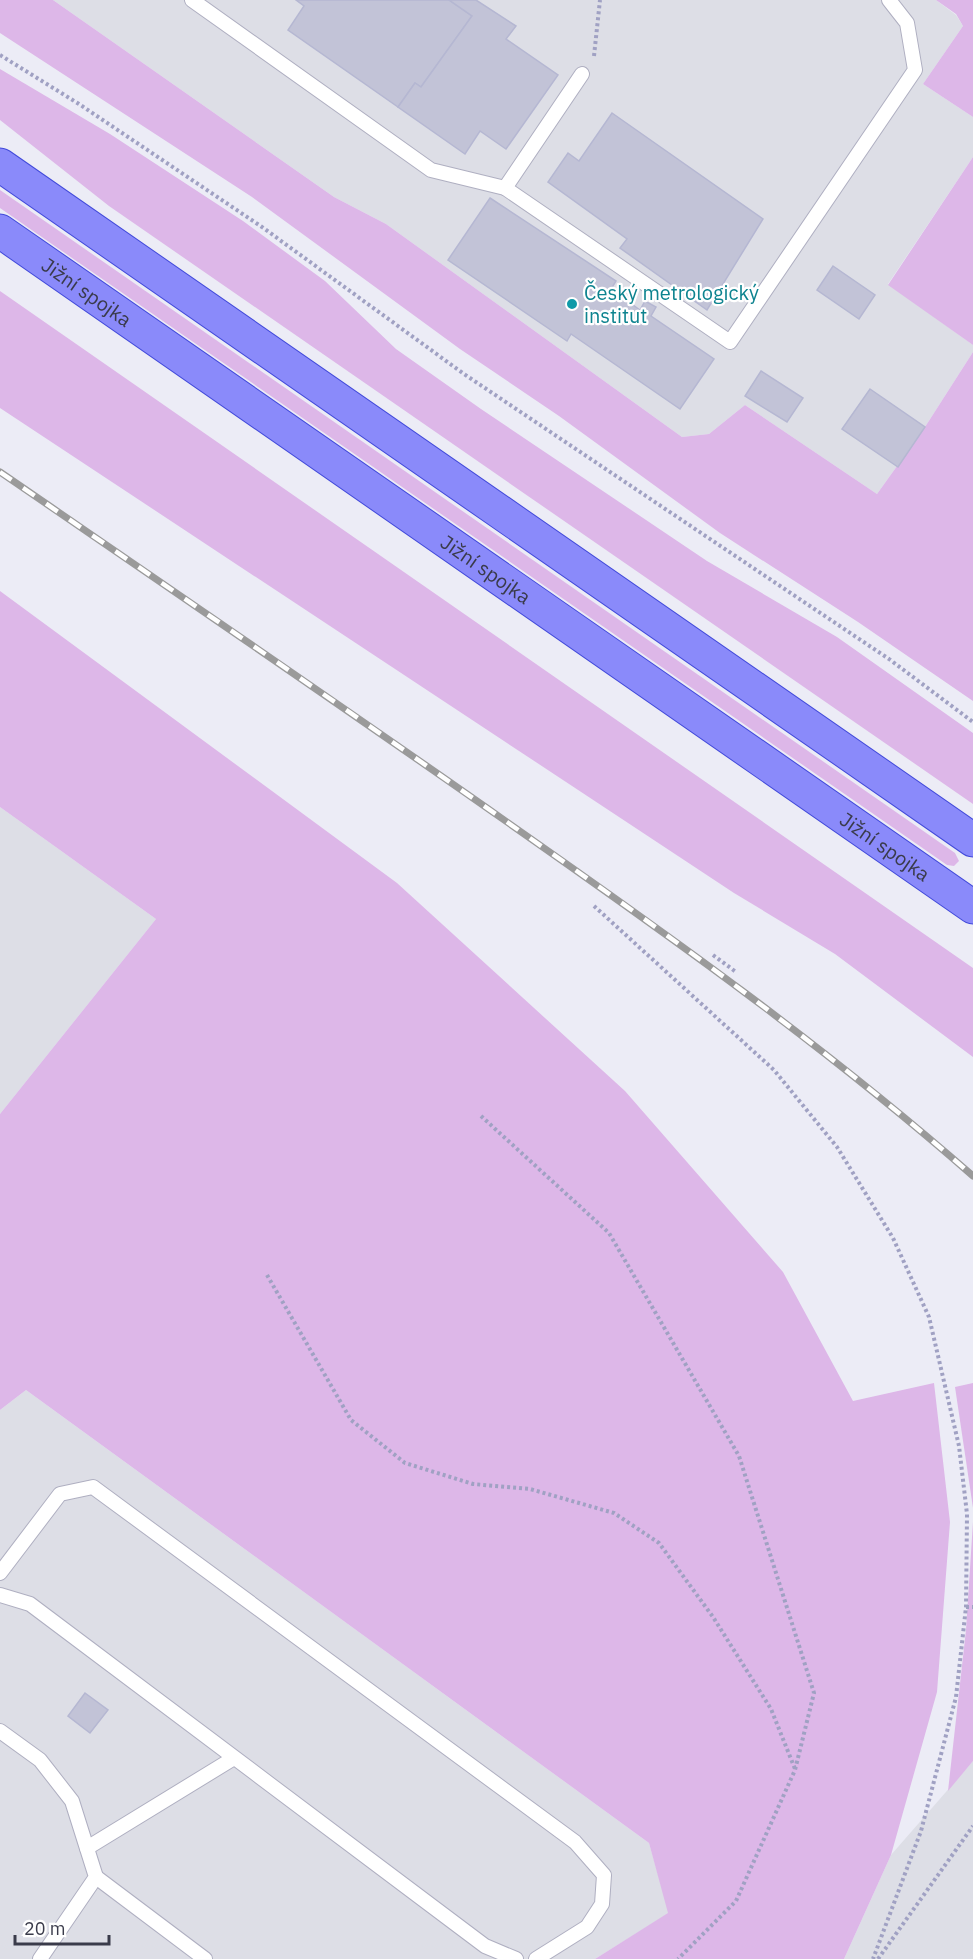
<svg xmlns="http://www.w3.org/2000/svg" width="973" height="1959" font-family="'IBM Plex Sans',sans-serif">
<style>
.industrial{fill:#dddee6}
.green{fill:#ddb7e8}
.building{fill:#c2c3d7;stroke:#b5b7d2;stroke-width:1.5}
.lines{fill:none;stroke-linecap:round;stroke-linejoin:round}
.service-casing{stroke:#afafc1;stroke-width:16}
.trunk-casing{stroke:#424ada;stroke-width:35}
.path{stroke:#a0a1c3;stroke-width:4;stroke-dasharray:3 3;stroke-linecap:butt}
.service{stroke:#fff;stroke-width:14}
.trunk{stroke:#8a8afa;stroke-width:33}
.rail-casing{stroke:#9a9a9a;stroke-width:7}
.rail{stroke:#fff;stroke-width:4.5;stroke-dasharray:14;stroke-linecap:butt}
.culture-dot{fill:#0f9aa8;stroke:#fff;stroke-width:2}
.labels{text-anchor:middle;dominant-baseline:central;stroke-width:4.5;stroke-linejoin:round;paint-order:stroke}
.street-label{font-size:20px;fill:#3a3b4a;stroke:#fff}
.culture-label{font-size:20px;fill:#0d838f;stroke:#fff;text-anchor:start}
</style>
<rect width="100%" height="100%" fill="#ececf6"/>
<!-- industrial -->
<g class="industrial">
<polygon points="53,0 936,0 956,15 963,26 923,84 973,117 973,157 888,284 973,345 973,352 925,427 877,494 745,405 709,434 682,437 386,224 334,197"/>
<polygon points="0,807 156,919 0,1114"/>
<polygon points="26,1390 649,1843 669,1913 595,1959 0,1959 0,1410"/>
<polygon points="973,1761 973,1959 844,1959 891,1855"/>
</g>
<!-- green -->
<g class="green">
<polygon points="0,0 53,0 334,197 386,224 682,437 709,434 745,405 877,494 925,427 973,352 973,701 858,622 720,533 559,416 460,349 252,197 0,33"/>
<polygon points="936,0 973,0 973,117 923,84 963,26 956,14"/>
<polygon points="0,69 110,134 243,221 325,281 396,349 481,409 707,561 837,637 973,733 973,804 109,206 0,120"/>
<polygon points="973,157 973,345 888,285"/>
<polygon points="0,190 955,853 959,861 954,866 947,865 0,208"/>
<polygon points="0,291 973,968 973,1057 835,954 734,893 0,408"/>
<polygon points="0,591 397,883 625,1091 783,1272 853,1401 934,1383 950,1522 937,1692 891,1855 844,1959 595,1959 668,1913 649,1843 26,1390 0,1410 0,1114 156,919 0,807"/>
<polygon points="973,1383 973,1508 955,1387"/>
<polygon points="973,1522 973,1761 948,1791 966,1630"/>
</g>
<!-- building -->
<g class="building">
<polygon points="296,0 449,0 472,16 421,87 415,83 398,107 288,30 304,6"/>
<polygon points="449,0 476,0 516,26 506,39 558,75 506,149 480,131 465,154 398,107 415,83 421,87 472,16"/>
<polygon points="612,113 763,219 707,310 620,248 627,239 548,182 568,153 579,161"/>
<polygon points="490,198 616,281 611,289 640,310 645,301 656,307 651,316 714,359 680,409 571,334 567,341 448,260"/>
<polygon points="833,266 875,295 859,319 817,290"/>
<polygon points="761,371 803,398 787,422 745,396"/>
<polygon points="870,389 925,427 898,467 842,429"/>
<polygon points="85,1693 108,1710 90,1733 68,1716"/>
</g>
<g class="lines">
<defs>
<g id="service">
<polyline points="192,0 431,170 505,188 730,342 915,70 907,23 889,0"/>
<polyline points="505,188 582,74"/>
<polyline points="0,1573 60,1494 93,1487 575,1842 604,1875 602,1904 587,1927 536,1959"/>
<polyline points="0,1595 30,1604 485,1946 516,1959"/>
<polyline points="0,1731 40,1760 72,1801 96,1877 40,1959"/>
<polyline points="87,1848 234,1758"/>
<polyline points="96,1877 205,1959"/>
</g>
<g id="trunk">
<polyline points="0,165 973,840"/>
<path id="s1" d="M 0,231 L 973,907"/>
</g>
</defs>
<!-- service casing -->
<use href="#service" class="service-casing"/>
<!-- trunk casing -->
<use href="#trunk" class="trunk-casing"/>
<!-- path -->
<g class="path">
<polyline points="0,55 79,104 262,227 464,374 889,659 973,722"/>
<polyline points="594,56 600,0"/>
<polyline points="594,906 774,1070 837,1147 893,1238 929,1317 959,1446 967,1514 966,1607 956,1697 921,1831 873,1959"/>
<polyline points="713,955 736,972"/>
<polyline points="481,1116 609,1233 739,1456 814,1693 795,1770 736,1901 678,1959"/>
<polyline points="267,1275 351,1420 405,1463 473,1484 530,1489 614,1513 659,1543 713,1617 771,1709 795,1769"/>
<polyline points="966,1607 973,1607"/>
<polyline points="878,1959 973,1826"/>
</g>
<!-- service -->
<use href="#service" class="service"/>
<!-- trunk -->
<use href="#trunk" class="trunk"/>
<defs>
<path id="rail" d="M 0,472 C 169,588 339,704 507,822 C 667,934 826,1047 973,1176"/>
</defs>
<!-- rail casing -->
<use href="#rail" class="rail-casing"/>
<!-- rail -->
<use href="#rail" class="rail"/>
</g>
<!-- markers -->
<circle class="culture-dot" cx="572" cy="304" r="6"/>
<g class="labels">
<!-- street labels -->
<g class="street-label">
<text stroke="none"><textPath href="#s1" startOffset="106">Jižní spojka</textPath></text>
<text stroke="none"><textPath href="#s1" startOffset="592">Jižní spojka</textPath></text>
<text stroke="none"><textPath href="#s1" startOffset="1078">Jižní spojka</textPath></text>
</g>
<!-- culture labels -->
<g class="culture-label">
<text x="584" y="292">Český metrologický<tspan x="584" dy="23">institut</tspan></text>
</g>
</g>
<!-- scale -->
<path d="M15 1935v9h94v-9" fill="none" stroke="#3a3b4a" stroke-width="3"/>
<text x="24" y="1935" font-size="18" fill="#3a3b4a" stroke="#ffffff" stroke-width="4.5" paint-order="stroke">20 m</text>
</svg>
